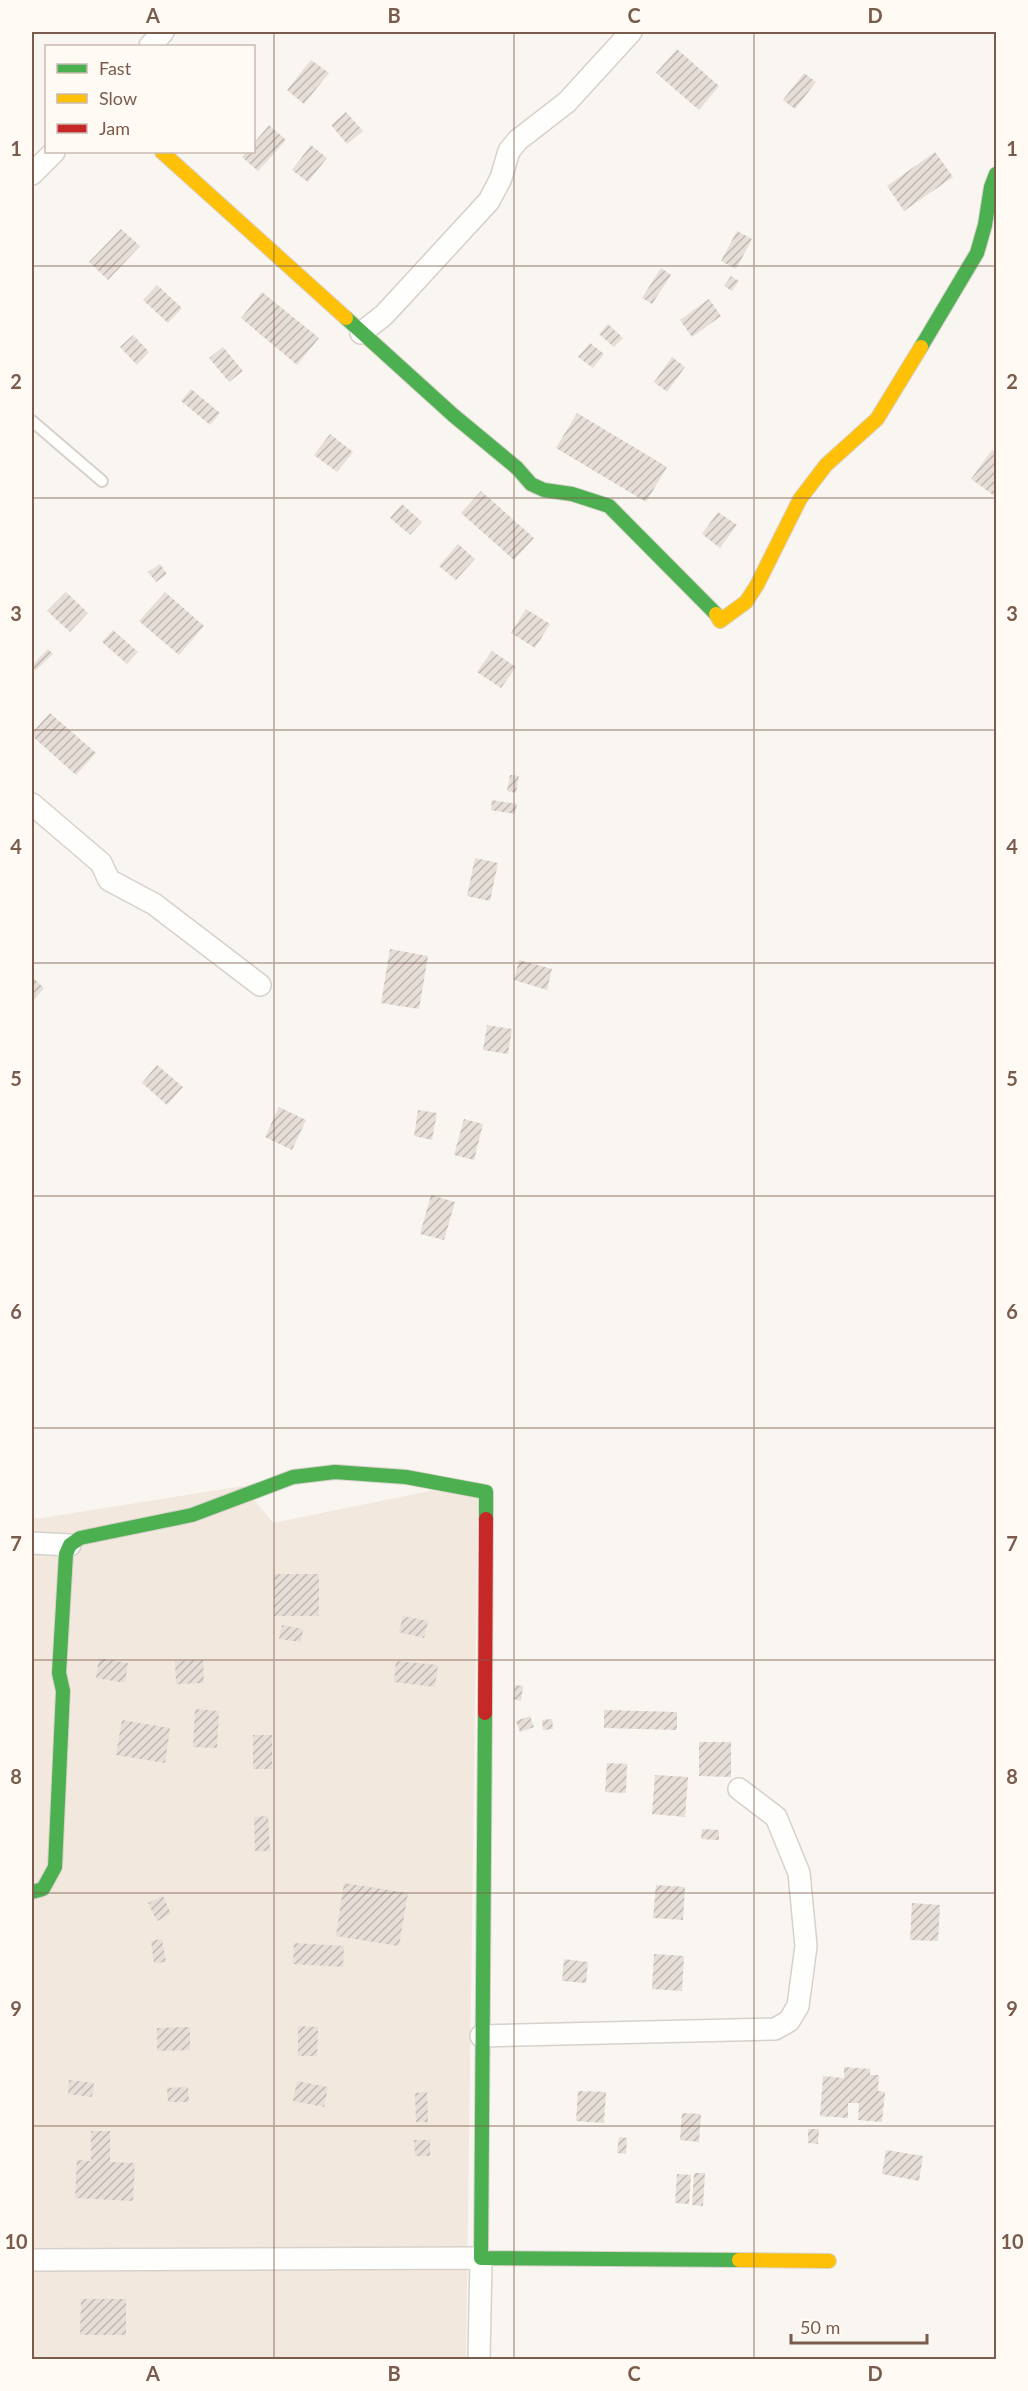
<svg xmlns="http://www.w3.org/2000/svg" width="1028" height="2391" font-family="Lato,sans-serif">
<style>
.residential{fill:#f2e8de}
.building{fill:url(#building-hatch)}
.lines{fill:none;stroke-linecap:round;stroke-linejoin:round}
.lane-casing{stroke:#d7d1cb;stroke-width:14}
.street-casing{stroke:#d7d1cb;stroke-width:24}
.fast-casing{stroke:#d9d2cb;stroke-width:16}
.slow-casing{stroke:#d9d2cb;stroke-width:16}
.jam-casing{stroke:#d9d2cb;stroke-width:16}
.lane{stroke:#fefefd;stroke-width:10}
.street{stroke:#fefefd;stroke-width:21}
.fast{stroke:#4caf50;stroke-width:14}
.slow{stroke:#ffc107;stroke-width:14}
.jam{stroke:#c62828;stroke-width:14}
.grid{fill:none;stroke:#7a5c4d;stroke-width:1.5;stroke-opacity:0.55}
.neatline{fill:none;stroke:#7a5c4d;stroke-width:2}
.grid-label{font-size:20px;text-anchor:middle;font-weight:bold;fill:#7a5c4d}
</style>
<defs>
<pattern id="building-hatch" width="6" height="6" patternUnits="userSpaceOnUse" patternTransform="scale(1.5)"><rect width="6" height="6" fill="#e6ded7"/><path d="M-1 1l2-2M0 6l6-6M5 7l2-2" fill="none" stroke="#bfb7b1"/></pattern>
</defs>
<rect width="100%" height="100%" fill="#f9f5f0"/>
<!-- residential -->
<polygon class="residential" points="478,1481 466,2359 32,2359 32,1518 42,1518 243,1486 273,1523"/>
<!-- building -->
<g class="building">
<polygon points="677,49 719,86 699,110 656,73"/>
<polygon points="311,60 329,73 304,104 287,90"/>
<polygon points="804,73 816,82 795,109 783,100"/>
<polygon points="346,112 363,131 347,144 331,125"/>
<polygon points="269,125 286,140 258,171 242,157 246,152 254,152 254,143"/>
<polygon points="311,145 327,158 308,182 292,170"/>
<polygon points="935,152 953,177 904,211 887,186"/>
<polygon points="121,229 140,246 108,280 89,262"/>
<polygon points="737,231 752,239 736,269 721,261"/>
<polygon points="661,268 671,275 652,304 642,298"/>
<polygon points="731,276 739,281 732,291 724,286"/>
<polygon points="157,285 182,308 168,323 143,300"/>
<polygon points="262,292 319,338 297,365 241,318"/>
<polygon points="709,299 721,316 692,337 680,320"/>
<polygon points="608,324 623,338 614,347 599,334"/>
<polygon points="133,335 149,352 137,365 120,347"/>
<polygon points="590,343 604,354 593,368 578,357"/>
<polygon points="223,347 243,371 229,382 209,358"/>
<polygon points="672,357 685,367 667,392 654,382"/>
<polygon points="191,389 220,413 210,425 181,401"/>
<polygon points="577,413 667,467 646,502 556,448"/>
<polygon points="330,434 353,452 337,472 314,455"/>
<polygon points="992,450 996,453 996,497 971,479"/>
<polygon points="481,491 534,538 514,560 461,513"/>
<polygon points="402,504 422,522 410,535 390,518"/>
<polygon points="718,512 737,525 720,548 702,534"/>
<polygon points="458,544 475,559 456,580 439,566"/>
<polygon points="160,564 167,574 156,582 148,572"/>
<polygon points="66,592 88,613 70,632 47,611"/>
<polygon points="165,592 204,626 179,655 139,621"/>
<polygon points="526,609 550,624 535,648 511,633"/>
<polygon points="113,630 138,652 127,664 102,642"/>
<polygon points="48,649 53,654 35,671 32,665"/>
<polygon points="492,651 516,667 501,688 477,672"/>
<polygon points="50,713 96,753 76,775 32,736 32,733"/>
<polygon points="510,775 519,776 516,793 507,791"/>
<polygon points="492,800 517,804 515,814 491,810"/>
<polygon points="475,858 498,863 490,901 467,896"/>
<polygon points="390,949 428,956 419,1009 381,1003"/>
<polygon points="519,960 552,969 547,990 514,980"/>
<polygon points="32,977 44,988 32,1002"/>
<polygon points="487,1025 512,1029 508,1054 483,1050"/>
<polygon points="157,1065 183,1087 167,1105 142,1083"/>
<polygon points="279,1107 306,1120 292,1150 265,1137"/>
<polygon points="418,1110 437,1113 432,1140 414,1136"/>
<polygon points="464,1119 483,1124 474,1160 454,1155"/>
<polygon points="431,1195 455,1202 444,1240 420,1234"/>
<rect x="274" y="1574" width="45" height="42"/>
<polygon points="403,1616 428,1621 424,1638 399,1632"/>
<polygon points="282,1625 303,1629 301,1642 279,1639"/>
<polygon points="99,1658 128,1663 125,1683 96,1678"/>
<polygon points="203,1660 204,1683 176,1684 175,1661"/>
<polygon points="396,1661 438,1665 435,1687 394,1682"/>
<polygon points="515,1685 523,1686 521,1701 513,1699"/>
<polygon points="195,1709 219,1711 217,1748 193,1747"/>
<polygon points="604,1710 677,1712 677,1730 604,1728"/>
<polygon points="530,1716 534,1727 520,1732 516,1721"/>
<polygon points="552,1719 553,1729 543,1730 542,1720"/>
<polygon points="122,1720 170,1728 165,1763 116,1755"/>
<rect x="253" y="1735" width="19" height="34"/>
<polygon points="699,1742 731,1742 731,1777 699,1776"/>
<polygon points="607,1763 627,1764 626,1793 605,1792"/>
<polygon points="655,1775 688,1777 685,1817 652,1814"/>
<polygon points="268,1816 270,1851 255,1851 254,1817"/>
<polygon points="702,1829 719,1830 719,1840 701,1839"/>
<polygon points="344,1883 408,1893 399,1946 336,1936"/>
<polygon points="656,1885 685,1887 683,1920 653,1918"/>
<polygon points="163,1896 171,1914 157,1921 148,1903"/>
<polygon points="912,1903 940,1905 938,1941 910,1940"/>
<polygon points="162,1939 166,1962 154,1963 151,1941"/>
<polygon points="294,1943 344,1946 343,1967 293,1964"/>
<polygon points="654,1954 684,1956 682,1991 652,1989"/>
<polygon points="564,1959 588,1962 586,1983 562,1981"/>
<polygon points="298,2026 318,2027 317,2056 298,2056"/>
<polygon points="190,2027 190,2050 157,2051 157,2028"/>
<polygon points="844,2067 870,2069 870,2075 879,2075 878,2091 885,2092 882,2122 858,2120 859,2103 848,2103 848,2118 820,2116 823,2076 844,2078"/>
<polygon points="69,2080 94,2083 92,2097 68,2094"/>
<polygon points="297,2081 328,2087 324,2107 293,2101"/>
<polygon points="188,2087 189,2102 168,2102 167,2088"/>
<polygon points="578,2091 606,2092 604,2123 576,2121"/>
<polygon points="427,2092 428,2122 416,2122 415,2093"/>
<polygon points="682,2113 701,2114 699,2142 680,2140"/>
<polygon points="808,2129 819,2129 818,2144 808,2143"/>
<polygon points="91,2131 110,2131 110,2162 135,2163 133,2201 75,2198 77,2160 91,2161"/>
<polygon points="619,2137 627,2138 626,2154 617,2153"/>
<polygon points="414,2140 430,2140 430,2156 415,2156"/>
<polygon points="886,2150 923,2156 919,2181 882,2174"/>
<polygon points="694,2173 705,2173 703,2206 692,2205"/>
<polygon points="677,2174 691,2175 689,2204 675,2203"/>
<polygon points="81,2299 126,2299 126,2335 80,2335"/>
</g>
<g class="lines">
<defs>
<polyline id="lane" points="32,421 102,481"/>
<g id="street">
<polyline points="150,46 163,32"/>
<polyline points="32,174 54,152"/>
<polyline points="361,333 384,315 489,201 501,178 509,151 518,140 567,102 631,32"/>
<polyline points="32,804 101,863 109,880 154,904 260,985"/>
<polyline points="32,1543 70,1545"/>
<polyline points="481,2036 775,2029 789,2021 798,2006 806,1946 799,1873 776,1817 739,1789"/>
<polyline points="32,2260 481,2258 479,2360"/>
</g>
<g id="fast">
<polyline points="346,318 453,415 517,468 531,484 544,490 572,494 609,506 716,614"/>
<polyline points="921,347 977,253 985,225 991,187 996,174"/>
<polyline points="485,1713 481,2258 739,2260"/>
<polyline points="32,1892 43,1889 55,1867 63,1691 59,1673 66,1554 70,1545 80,1538 192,1515 293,1477 335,1472 406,1477 486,1492 486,1519"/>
</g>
<g id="slow">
<polyline points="162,152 346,318"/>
<polyline points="716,614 720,621 746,602 757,585 800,499 826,465 877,419 921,347"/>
<polyline points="739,2260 829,2261"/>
</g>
<polyline id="jam" points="485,1713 486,1519"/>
</defs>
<!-- lane casing -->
<use href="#lane" class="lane-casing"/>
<!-- street casing -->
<use href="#street" class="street-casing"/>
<!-- fast casing -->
<use href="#fast" class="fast-casing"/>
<!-- slow casing -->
<use href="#slow" class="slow-casing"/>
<!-- jam casing -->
<use href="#jam" class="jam-casing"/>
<!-- lane -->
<use href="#lane" class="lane"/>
<!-- street -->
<use href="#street" class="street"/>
<!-- fast -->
<use href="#fast" class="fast"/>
<!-- slow -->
<use href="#slow" class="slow"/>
<!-- jam -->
<use href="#jam" class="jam"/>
</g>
<!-- grid -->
<path class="grid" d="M 274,32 L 274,2360M 514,32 L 514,2360M 754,32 L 754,2360M 32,266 L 996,266M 32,498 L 996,498M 32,730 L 996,730M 32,963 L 996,963M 32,1196 L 996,1196M 32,1428 L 996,1428M 32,1660 L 996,1660M 32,1893 L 996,1893M 32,2126 L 996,2126"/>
<!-- border -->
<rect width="1028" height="2391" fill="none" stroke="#fffaf3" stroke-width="66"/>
<!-- legend -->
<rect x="45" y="45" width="210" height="108" fill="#fffaf3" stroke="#cabbb1" stroke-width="1.5"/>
<rect x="57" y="64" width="30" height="9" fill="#4caf50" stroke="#cabbb1" stroke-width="1.5"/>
<text x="99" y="75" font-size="18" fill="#7a5c4d">Fast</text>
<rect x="57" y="94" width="30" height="9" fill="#ffc107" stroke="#cabbb1" stroke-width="1.5"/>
<text x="99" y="105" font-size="18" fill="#7a5c4d">Slow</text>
<rect x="57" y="124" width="30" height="9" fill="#c62828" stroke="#cabbb1" stroke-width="1.5"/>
<text x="99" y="135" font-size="18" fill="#7a5c4d">Jam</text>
<!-- scale -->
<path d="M791 2334v9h136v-9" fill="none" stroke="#7a5c4d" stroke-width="3"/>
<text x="800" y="2334" font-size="18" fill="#7a5c4d" stroke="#fffaf3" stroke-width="4.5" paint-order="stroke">50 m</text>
<rect x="33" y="33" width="962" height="2325" class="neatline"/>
<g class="grid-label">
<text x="153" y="23">A</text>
<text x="394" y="23">B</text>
<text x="634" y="23">C</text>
<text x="875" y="23">D</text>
<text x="16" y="156">1</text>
<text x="1012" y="156">1</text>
<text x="16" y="389">2</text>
<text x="1012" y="389">2</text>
<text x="16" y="621">3</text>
<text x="1012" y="621">3</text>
<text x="16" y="854">4</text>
<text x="1012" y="854">4</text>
<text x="16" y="1086">5</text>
<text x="1012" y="1086">5</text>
<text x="16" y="1319">6</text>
<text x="1012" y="1319">6</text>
<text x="16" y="1551">7</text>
<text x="1012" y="1551">7</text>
<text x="16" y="1784">8</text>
<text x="1012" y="1784">8</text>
<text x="16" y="2016">9</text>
<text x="1012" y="2016">9</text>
<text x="16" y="2249">10</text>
<text x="1012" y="2249">10</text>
<text x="153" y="2381">A</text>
<text x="394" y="2381">B</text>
<text x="634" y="2381">C</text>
<text x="875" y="2381">D</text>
</g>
</svg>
